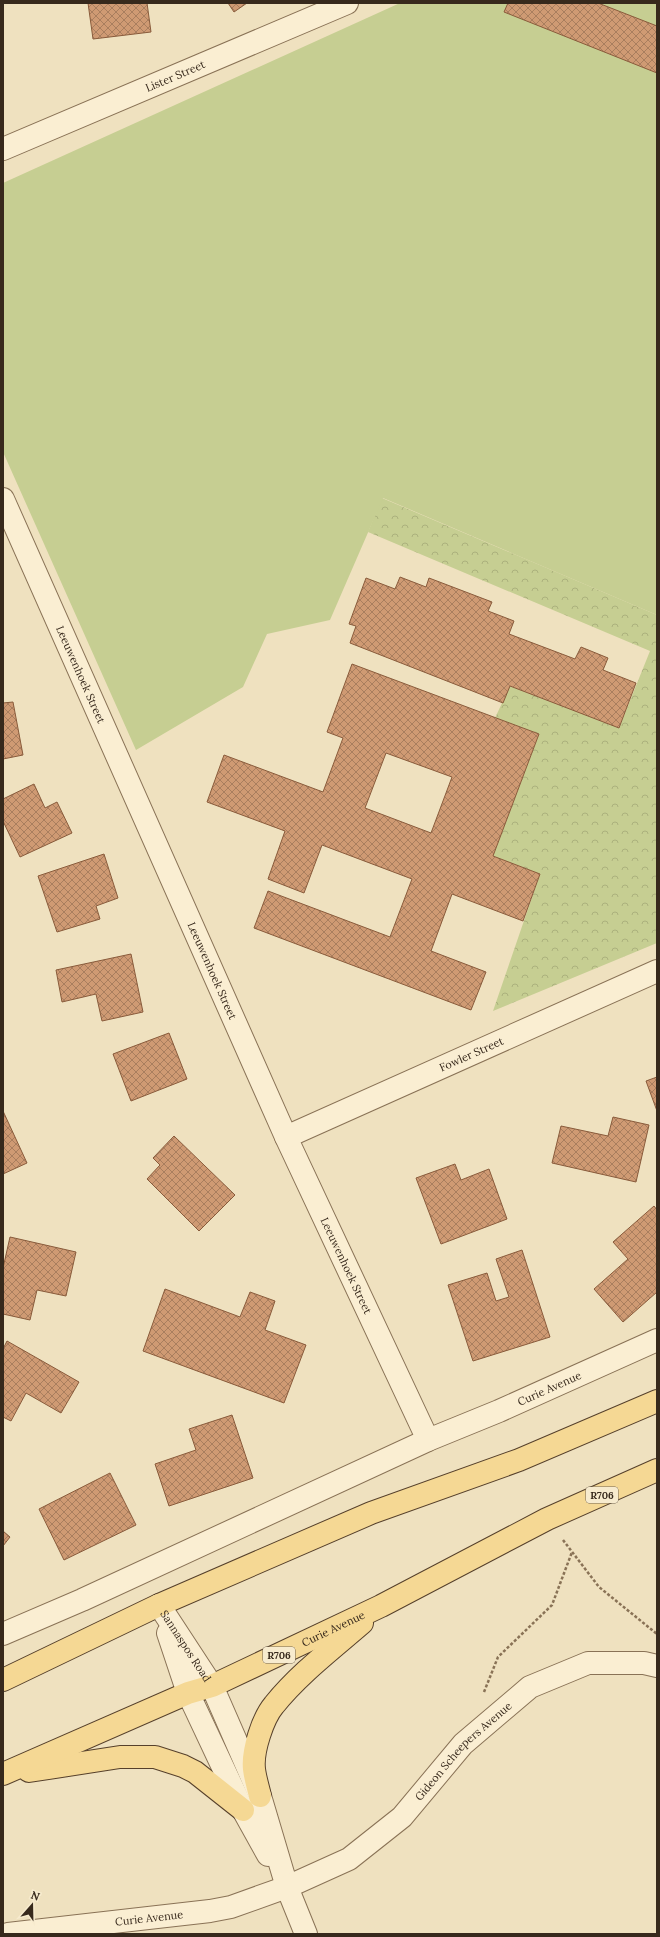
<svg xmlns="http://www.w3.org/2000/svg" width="660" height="1937" font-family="Lora,serif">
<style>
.park{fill:url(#park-crowns)}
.garden{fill:#c6ce92}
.building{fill:url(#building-cross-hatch);stroke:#895b3b;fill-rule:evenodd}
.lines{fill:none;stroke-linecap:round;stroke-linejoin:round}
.minor-casing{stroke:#897256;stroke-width:24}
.major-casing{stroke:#56402b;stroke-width:24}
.path{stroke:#897256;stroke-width:2.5;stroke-dasharray:3 2;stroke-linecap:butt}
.minor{stroke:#faeed2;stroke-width:22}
.major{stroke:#f5d894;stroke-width:22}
.labels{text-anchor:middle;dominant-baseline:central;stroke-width:3;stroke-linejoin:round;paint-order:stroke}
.shield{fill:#f7ebce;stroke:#716351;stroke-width:1}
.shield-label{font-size:10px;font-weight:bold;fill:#37291c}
.street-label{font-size:11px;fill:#37291c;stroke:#f7ebce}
</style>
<defs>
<pattern id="park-crowns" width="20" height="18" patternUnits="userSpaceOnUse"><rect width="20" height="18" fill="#c6ce92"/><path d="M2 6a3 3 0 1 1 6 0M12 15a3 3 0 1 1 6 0" fill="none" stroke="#abb17d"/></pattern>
<pattern id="building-cross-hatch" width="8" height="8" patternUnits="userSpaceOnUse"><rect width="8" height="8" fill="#cf9a73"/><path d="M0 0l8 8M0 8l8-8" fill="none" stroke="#a97e5e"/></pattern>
</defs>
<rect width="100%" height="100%" fill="#efe1bf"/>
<!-- park -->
<polygon class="park" points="382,498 657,615 657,943 493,1011 540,874 493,856 539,734 495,718 510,686 619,728 650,651 368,532"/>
<!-- garden -->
<polygon class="garden" points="400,3 657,3 657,615 383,498 330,620 267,634 243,687 136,750 3,452 3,183"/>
<!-- building -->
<g class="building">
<polygon points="88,3 147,3 151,32 93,39"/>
<polygon points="228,3 247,3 234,12"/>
<polygon points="508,3 598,3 657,26 657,73 504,12"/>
<polygon points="400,577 426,587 429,578 492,602 488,611 514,621 509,634 575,659 581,647 608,658 603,670 636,683 619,728 510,686 503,703 350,643 356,626 349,624 366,578 395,589"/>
<path d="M 352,664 L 539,734 L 493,856 L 540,874 L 523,921 L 452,894 L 431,951 L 486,972 L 471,1010 L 254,928 L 268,891 L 390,937 L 412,879 L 322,845 L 304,893 L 268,879 L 285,831 L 207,802 L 224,755 L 323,792 L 343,738 L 327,732 ZM 386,753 L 452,777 L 431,833 L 365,808 Z"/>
<polygon points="13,702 23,755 3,759 3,703"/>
<polygon points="34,784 45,808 57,802 72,833 20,857 3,821 3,799"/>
<polygon points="104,854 118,898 96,906 100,919 57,932 38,876"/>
<polygon points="131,954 143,1012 102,1021 96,994 62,1002 56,970"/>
<polygon points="169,1033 187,1079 131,1101 113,1054"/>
<polygon points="657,1077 657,1111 646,1081"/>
<polygon points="3,1111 27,1163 3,1174"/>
<polygon points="613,1117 649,1125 636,1182 552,1163 561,1126 608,1136"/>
<polygon points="174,1136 235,1195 199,1231 147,1179 160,1165 153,1158"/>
<polygon points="455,1164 461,1180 489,1169 507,1219 441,1244 416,1178"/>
<polygon points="654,1206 657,1210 657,1292 623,1322 594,1289 628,1259 613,1242"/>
<polygon points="10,1237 76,1252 66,1296 37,1290 30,1320 3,1314 3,1268"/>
<polygon points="522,1250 550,1337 473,1361 448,1285 487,1273 496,1301 509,1297 496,1259"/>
<polygon points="165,1289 240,1317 250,1292 275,1301 265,1330 306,1345 284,1403 143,1351"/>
<polygon points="7,1341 79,1382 61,1413 26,1393 11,1421 3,1417 3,1349"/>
<polygon points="232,1415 253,1478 169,1506 155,1464 196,1450 189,1429"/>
<polygon points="110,1473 136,1525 64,1560 39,1509"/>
<polygon points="3,1531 10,1537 3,1546"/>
</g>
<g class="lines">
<defs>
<g id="minor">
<path id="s1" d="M 3,149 L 347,3"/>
<path id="s2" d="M 3,499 L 286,1137 L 428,1440"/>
<path id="s3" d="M 286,1137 L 657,971"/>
<path id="s4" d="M 159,1605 L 212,1686 L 260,1796 L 287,1887 L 306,1934"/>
<polyline points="168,1633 188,1693 243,1810 268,1855"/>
<path id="s5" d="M 3,1634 L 82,1600 L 428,1440 L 499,1411 L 657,1340"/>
<path id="s6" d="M 8,1934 L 210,1911 L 231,1907 L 287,1887 L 349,1859 L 402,1817 L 463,1744 L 530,1687 L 588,1663 L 644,1663 L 657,1666"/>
</g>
<g id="major">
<polyline points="3,1680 159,1605 371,1513 519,1460 657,1401"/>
<polyline points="29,1771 120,1757 155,1757 183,1766 195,1772 243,1810"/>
<path id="s7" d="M 3,1774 L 188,1693 L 212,1686 L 381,1606 L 547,1519 L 657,1470"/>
<path d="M 260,1796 C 258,1787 255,1778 254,1769 C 252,1751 263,1718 274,1705 C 299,1674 332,1649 362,1623"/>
</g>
</defs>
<!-- minor casing -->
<use href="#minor" class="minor-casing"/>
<!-- major casing -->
<use href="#major" class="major-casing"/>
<!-- path -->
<g class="path">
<polyline points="563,1540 599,1587 657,1634"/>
<polyline points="484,1692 498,1657 552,1605 572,1552"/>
</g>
<!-- minor -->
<use href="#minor" class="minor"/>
<!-- major -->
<use href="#major" class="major"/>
</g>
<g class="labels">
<!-- shield labels -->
<g class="shield">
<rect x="586" y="1487" width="32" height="16" rx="3"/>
<rect x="263" y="1647" width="32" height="16" rx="3"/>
</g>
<g class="shield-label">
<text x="602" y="1495">R706</text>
<text x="279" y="1655">R706</text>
</g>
<!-- street labels -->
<g class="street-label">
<text stroke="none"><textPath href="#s1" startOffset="187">Lister Street</textPath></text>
<text stroke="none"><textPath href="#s2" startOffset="192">Leeuwenhoek Street</textPath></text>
<text stroke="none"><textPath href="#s2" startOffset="516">Leeuwenhoek Street</textPath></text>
<text stroke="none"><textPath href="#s3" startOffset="203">Fowler Street</textPath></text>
<text stroke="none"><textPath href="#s2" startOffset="840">Leeuwenhoek Street</textPath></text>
<text stroke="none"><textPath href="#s5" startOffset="599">Curie Avenue</textPath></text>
<text stroke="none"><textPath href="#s7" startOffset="361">Curie Avenue</textPath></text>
<text stroke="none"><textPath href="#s4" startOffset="49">Sannaspos Road</textPath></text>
<text stroke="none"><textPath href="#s6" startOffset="510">Gideon Scheepers Avenue</textPath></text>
<text stroke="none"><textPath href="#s6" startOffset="142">Curie Avenue</textPath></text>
</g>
</g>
<!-- border -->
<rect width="660" height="1937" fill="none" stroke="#37291c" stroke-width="8"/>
<!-- north arrow -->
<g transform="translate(32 1905) rotate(20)" stroke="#f7ebce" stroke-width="3" paint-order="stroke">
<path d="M0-3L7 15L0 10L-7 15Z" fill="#37291c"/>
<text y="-6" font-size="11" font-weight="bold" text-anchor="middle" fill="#37291c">N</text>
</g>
</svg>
